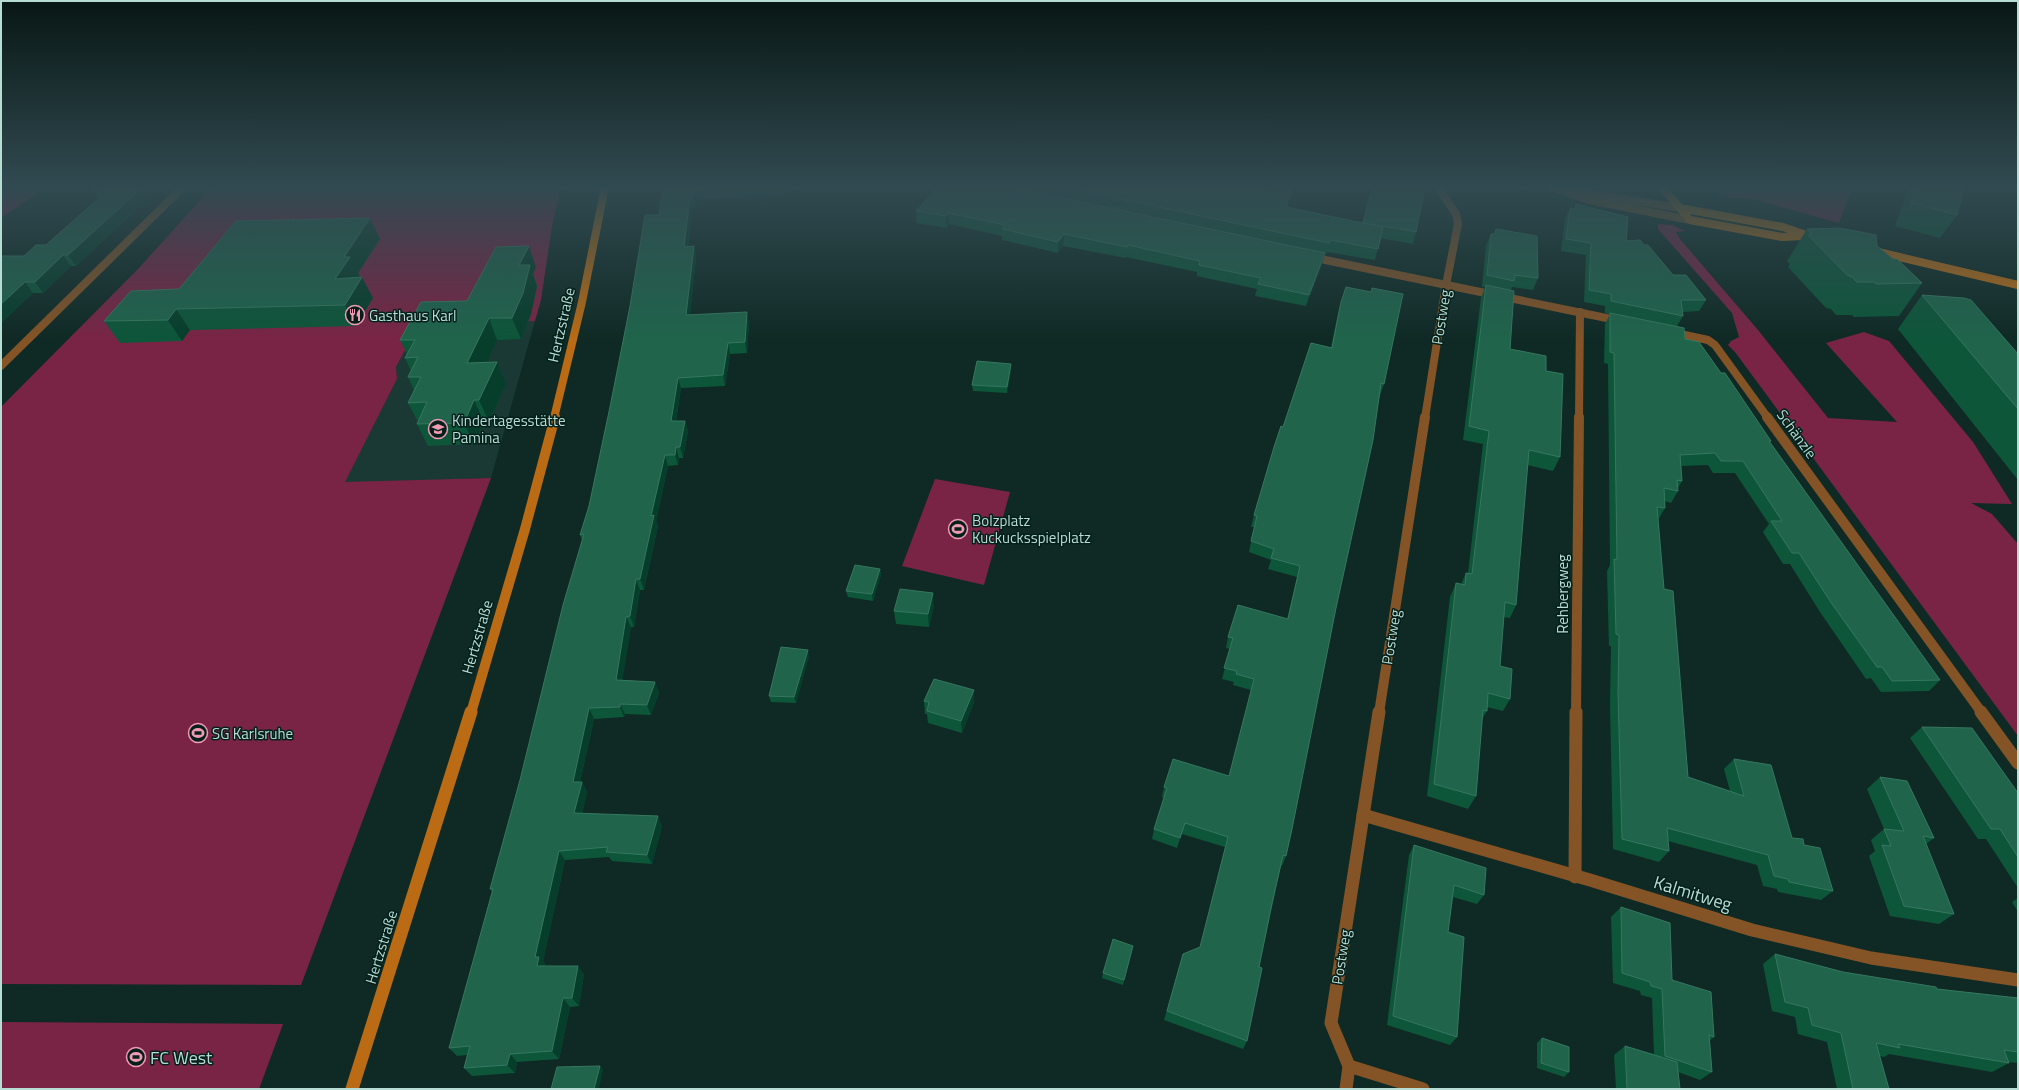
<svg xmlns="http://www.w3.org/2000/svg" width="2019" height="1090" font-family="'Titillium Web',sans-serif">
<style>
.built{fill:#1a3934}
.green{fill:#7a2445}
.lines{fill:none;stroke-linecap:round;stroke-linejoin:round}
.street-far2{stroke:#845326;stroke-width:8}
.street-far1{stroke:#845326;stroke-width:10}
.street{stroke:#845326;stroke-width:13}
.secondary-far2{stroke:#ba6b14;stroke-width:8}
.secondary-far1{stroke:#ba6b14;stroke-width:10}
.secondary{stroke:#ba6b14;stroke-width:13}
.wall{fill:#0d563a}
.shaded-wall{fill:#063e2b}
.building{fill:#1f644b;stroke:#377760}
.labels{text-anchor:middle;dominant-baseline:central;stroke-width:3;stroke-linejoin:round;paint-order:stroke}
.poi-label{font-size:15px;fill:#b6dcd3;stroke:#05201b;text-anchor:start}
.street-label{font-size:15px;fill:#b6dcd3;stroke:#05201b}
.near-street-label{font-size:18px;fill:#b6dcd3;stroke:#05201b}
.near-poi-label{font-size:18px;fill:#b6dcd3;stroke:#05201b;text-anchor:start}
</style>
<rect width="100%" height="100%" fill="#0f2a25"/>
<!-- built -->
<polygon class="built" points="535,321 491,478 344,483 397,379 396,367 420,323"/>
<!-- green -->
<g class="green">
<polygon points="1,187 46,187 1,218"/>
<polygon points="212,187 561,187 552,226 541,300 535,321 420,323 396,367 397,379 345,482 491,478 301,985 1,984 1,407 139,268"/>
<polygon points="1708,187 1852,187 1839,223 1753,199 1730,198"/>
<polygon points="1658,224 1672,225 1685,231 1676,232 1680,239 1758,330 1828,418 1897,422 1826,343 1864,332 1889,341 1973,442 2012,504 1971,503 1992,514 2018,544 2018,736 1735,352 1728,345 1731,341 1739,337 1732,313 1658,229"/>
<polygon points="935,479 1010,492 984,585 902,566"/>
<polygon points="1,1022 283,1024 259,1089 1,1089"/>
</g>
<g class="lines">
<!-- street-far2 -->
<g class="street-far2">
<polyline points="1548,187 1680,208"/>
<polyline points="1560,190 1589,200 1690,220"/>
<polyline points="1311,257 1621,321"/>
<polyline points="1671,332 1708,340 1715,345 1768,418"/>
<polyline points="1,366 183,187"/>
<polyline points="1425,418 1446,285 1458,224 1456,214 1438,187"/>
<polyline points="1579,418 1580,312"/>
</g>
<!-- street-far1 -->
<g class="street-far1">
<polyline points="1767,417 1982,713"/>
<polyline points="1379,713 1425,417"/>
<polyline points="1576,713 1579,417"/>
</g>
<!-- street -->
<g class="street">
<polyline points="1981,712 2018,763"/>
<polyline points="1363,815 1590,880 1752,930 1871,958 2018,980"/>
<polyline points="1575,877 1576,712"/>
<polyline points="1349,1066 1423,1089"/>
<polyline points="1346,1089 1349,1066 1331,1023 1379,712"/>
</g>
<!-- secondary-far2 -->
<g class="secondary-far2">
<polyline points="1662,187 1690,220 1782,237 1802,236"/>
<polyline points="1680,208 1783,227 1815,238"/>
<polyline points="1874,251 2018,285"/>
<polyline points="554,418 582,302 605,187"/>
</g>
<!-- secondary-far1 -->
<polyline class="secondary-far1" points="471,713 525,529 555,417"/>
<!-- secondary -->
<polyline class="secondary" points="352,1089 471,712"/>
</g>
<!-- wall -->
<g class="wall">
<polygon points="99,187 155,187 148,193 150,197 76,266 71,266 43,293 33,293 1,323 1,256 24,256 46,245 99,198 94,191"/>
<polygon points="663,187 795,187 789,193 697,200 696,207 692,208 688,247 696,257 690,315 749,322 747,353 730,354 725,386 681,388 676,421 685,421 688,431 683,458 679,458 678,465 668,466 656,521 658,526 644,590 640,590 634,627 631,627 622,680 655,682 659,693 651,715 625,714 624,717 594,719 580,782 582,782 587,792 582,814 662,826 652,864 612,861 609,857 565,860 543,961 546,966 584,974 579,1006 570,1007 559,1059 517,1062 515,1073 472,1076 464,1068 467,1055 457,1056 449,1048 492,892 490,889 520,780 582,540 580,535 589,506 659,215"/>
<polygon points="1010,187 1293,187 1287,208 1363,223 1416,232 1413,244 1380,238 1375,260 1327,252 1326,254 1325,254 1322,264 1306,306 1255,296 1257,289 1197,276 1197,272 1126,257 1126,258 1063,246 1058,253 1002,240 1002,236 949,224 947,228 916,223 916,211"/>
<polygon points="1909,187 1964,187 1957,215 1940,238 1895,226"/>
<polygon points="1576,204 1626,241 1644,245 1673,275 1706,300 1699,311 1682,312 1683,316 1677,326 1685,339 1721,373 1771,441 1770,442 1940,680 1929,691 1881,692 1871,678 1866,679 1820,612 1790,564 1783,564 1763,532 1769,524 1735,473 1713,473 1708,465 1681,466 1682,481 1678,488 1678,491 1671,503 1665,501 1665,508 1658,520 1664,589 1688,777 1730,791 1724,769 1734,759 1792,838 1804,845 1833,891 1821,900 1778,892 1777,889 1763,886 1757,865 1668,841 1669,851 1659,862 1613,849 1610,704 1611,646 1609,646 1607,571 1610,565 1608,364 1604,363 1605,324 1610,314 1605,313 1605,306 1584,302 1586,255 1561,251 1565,219 1570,208 1574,209"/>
<polygon points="1496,229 1538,278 1533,290 1512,287 1511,290 1510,349 1546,371 1560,457 1553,471 1527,465 1516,605 1510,618 1503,617 1500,666 1510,699 1503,711 1487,707 1487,711 1482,719 1476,796 1468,809 1427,796 1450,597 1456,583 1461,584 1466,573 1468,573 1483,444 1463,440 1481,298 1485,287 1482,287 1486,245 1491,234 1494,234"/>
<polygon points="1807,229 1877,246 1922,283 1899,316 1854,317 1852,315 1836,315 1831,309 1826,308 1788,267 1790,264 1787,261"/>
<polygon points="380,239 358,273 373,298 356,326 190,330 182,341 120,343 104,321 179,289"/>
<polygon points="536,267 533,274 537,286 531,314 521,339 497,340 487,362 497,362 506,384 489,422 484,422 474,444 428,446 417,424 418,422 408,403 414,390 408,377 411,371 405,358 407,354 400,340 467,301"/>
<polygon points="1922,295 2018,354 2018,480 1898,329"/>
<polygon points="1341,302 1384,384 1380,395 1336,608 1286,856 1282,866 1281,865 1259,967 1247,1041 1243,1049 1164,1020 1183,954 1200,948 1225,847 1182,834 1177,848 1152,839 1154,829 1164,798 1162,797 1164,787 1229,776 1251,690 1233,685 1234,682 1222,679 1230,649 1226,648 1228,637 1287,619 1297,577 1268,569 1271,560 1249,552 1254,527 1251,527 1254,515 1283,427 1331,347 1338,313"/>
<polygon points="1011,370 1007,393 973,391 972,385"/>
<polygon points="880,569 881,575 873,601 848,597 846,591"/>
<polygon points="934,605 929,627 896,624 894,611"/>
<polygon points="809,656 796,703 771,702 769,696"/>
<polygon points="974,690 974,702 962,733 928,723 927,714 925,714 924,701"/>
<polygon points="1922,727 2018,793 2018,888 1986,839 1978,839 1910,738"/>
<polygon points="1880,777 1934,838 1926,844 1954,914 1939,924 1890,916 1869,856 1875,851 1871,840 1884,829 1867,789"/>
<polygon points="1414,845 1484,895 1477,904 1453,897 1448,932 1457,1037 1450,1045 1387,1025 1409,855"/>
<polygon points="2018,898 2018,912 2012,902"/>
<polygon points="1621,907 1714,1037 1710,1040 1712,1072 1700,1080 1678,1072 1680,1089 1616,1089 1614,1055 1625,1046 1654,1054 1652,998 1641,995 1640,991 1613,983 1611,917"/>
<polygon points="1133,946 1123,985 1102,978 1103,973"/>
<polygon points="1775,954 1843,972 1937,989 2018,998 2018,1063 2009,1062 2009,1063 1992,1072 1889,1054 1884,1057 1880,1056 1889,1089 1837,1089 1827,1042 1798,1034 1795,1017 1772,1011 1763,964"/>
<polygon points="1542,1038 1569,1072 1564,1077 1537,1068 1537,1043"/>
</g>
<!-- shaded-wall -->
<g class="shaded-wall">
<polygon points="138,187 155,187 148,193 150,197 76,266 68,255"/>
<polygon points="788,187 795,187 789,193"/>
<polygon points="1292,187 1293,187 1284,218 1286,207"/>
<polygon points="694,190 697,200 696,207 693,197"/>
<polygon points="690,197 692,208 686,258 684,247"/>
<polygon points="948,213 949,224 947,228 946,216"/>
<polygon points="370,218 380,239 358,273 361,278 335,279 344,257"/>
<polygon points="1064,234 1063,246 1058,253 1058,242"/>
<polygon points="529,246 536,267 533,274 537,286 531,314 521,339 512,318 519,265"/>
<polygon points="694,246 696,257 689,325 686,315"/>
<polygon points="1325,253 1322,264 1306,306 1309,295"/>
<polygon points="63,255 71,266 43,293 35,282"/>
<polygon points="362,277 373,298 356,326 345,305"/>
<polygon points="25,282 33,293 1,323 1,304"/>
<polygon points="176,309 190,330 182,341 168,320"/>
<polygon points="747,312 749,322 747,353 745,342"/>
<polygon points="489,318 497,340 477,384 467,363"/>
<polygon points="728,343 730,354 725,386 723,375"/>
<polygon points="497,362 506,384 489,422 479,400"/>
<polygon points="1011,364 1011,370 1007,393 1007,387"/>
<polygon points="678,378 681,388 674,432 671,421"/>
<polygon points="474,400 484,422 474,444 464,423"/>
<polygon points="685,421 688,431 683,458 680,447"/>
<polygon points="676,447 679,458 678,465 675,455"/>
<polygon points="665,455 668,466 656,521 658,526 644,590 640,579 651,516"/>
<polygon points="880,569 881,575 873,601 872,594"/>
<polygon points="636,579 640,590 634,627 630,616"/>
<polygon points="933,593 934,605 929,627 928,614"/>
<polygon points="626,617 631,627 621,690 616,680"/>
<polygon points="808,650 809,656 796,703 794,697"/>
<polygon points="655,682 659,693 651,715 647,705"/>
<polygon points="974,690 974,702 962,733 961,721"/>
<polygon points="620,704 625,714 624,717 620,707"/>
<polygon points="589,708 594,719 578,792 573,782"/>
<polygon points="582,782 587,792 580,823 574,813"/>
<polygon points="658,816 662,826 652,864 647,855"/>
<polygon points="1185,823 1182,834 1177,848 1180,838"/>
<polygon points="559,851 565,860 543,961 546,965 543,975 537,966 535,957"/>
<polygon points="578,966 584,974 579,1006 572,998"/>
<polygon points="563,998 570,1007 559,1059 552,1051"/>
<polygon points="510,1054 517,1062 515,1073 507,1065"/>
<polygon points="600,1066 603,1070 599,1089 594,1089"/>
</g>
<!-- building -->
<g class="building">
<polygon points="99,187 143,187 68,255 63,255 35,282 25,282 1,304 1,256 24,256 36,245 46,245 107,191 94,191"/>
<polygon points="663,187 724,187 694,190 693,197 690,197 684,247 694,246 686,315 747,312 745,342 728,343 723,375 678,378 671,421 685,421 680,447 676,447 675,455 665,455 651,516 654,515 640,579 636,579 630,616 626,617 616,680 655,682 647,705 620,704 620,707 589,708 573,782 582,782 574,813 658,816 647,855 606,852 608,847 559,851 535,957 539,957 537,966 578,966 572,998 563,998 552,1051 510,1054 507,1065 464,1068 470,1046 449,1048 493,889 490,889 520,780 563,605 584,534 580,535 589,506 610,407 630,306 645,215 659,215"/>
<polygon points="938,187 1009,187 1325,253 1309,295 1258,284 1261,278 1199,265 1200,261 1128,245 1127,247 1064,234 1058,242 1002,229 1005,225 948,213 946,216 916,211"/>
<polygon points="1063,187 1292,187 1286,207 1363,223 1372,187 1425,187 1416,232 1363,223 1383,227 1378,249 1330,240 1329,243"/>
<polygon points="1916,187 1964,187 1957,215 1911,203"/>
<polygon points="1576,204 1628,217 1626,241 1640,240 1644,245 1648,245 1673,275 1686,275 1706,300 1681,300 1683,316 1611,301 1611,294 1589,290 1591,243 1566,239 1570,208 1575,209"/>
<polygon points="370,218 344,257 350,257 335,279 362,277 345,305 176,309 168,320 104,321 131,291 179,289 236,221"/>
<polygon points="1839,228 1876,235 1877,246 1893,259 1897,259 1922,283 1876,284 1874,282 1857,282 1852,277 1847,275 1808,235 1812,235 1807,229"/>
<polygon points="1496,229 1537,236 1538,278 1515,275 1514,281 1487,275 1491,234 1495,234"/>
<polygon points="529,246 519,265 530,265 523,293 512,318 489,318 467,363 497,362 479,400 474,400 464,423 417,424 427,402 408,403 421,377 408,377 418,357 405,358 415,340 400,340 421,302 467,301 496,247"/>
<polygon points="1486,285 1514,291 1510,349 1546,356 1546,371 1563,374 1560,457 1529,450 1516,605 1505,602 1500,666 1512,669 1510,699 1488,693 1487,711 1483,710 1476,796 1434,784 1456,583 1465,585 1466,573 1472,574 1489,431 1469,426"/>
<polygon points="1346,287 1371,292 1372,288 1403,294 1384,384 1381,383 1373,440 1336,608 1292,829 1286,856 1283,855 1271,908 1259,967 1262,968 1247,1041 1167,1011 1183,954 1200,947 1228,837 1185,823 1180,838 1154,829 1167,788 1164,787 1173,759 1229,776 1254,679 1236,674 1237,671 1224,668 1233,638 1228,637 1238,605 1288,619 1300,566 1271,558 1274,549 1251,541 1257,516 1254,515 1274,447 1281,426 1283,427 1311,343 1332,348 1341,302"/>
<polygon points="1922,295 1964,298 1971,300 2018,354 2018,409"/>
<polygon points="1610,313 1684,328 1685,339 1699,342 1721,373 1725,373 1771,441 1769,441 1940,680 1892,681 1882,667 1877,667 1830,601 1799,553 1792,553 1771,521 1782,521 1743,461 1721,461 1715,453 1680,455 1682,481 1677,480 1678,491 1664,488 1665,508 1657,507 1664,589 1673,591 1688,777 1744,796 1734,759 1771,765 1792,838 1803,839 1804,845 1820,848 1833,891 1789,882 1788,879 1774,876 1768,855 1667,828 1669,851 1622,839 1618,693 1619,635 1616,634 1614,559 1617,560 1614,353 1610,352"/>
<polygon points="977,361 1011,364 1007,387 972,385"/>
<polygon points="855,565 880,569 872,594 846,591"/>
<polygon points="900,589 933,593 928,614 894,611"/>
<polygon points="781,647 808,650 794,697 769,696"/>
<polygon points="934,679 974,690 961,721 927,711 929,702 924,701"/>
<polygon points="1922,727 1972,728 2018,793 2018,857 2000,829 1991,829"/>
<polygon points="1880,777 1907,781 1934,838 1923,836 1954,914 1904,906 1882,845 1891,846 1884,829 1904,831"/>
<polygon points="1414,845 1486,868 1484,895 1454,885 1448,932 1464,937 1457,1037 1393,1016"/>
<polygon points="1621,907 1670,923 1672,980 1711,992 1714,1037 1709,1035 1712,1072 1665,1056 1662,989 1651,986 1650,982 1622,973"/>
<polygon points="1113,939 1133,946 1124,980 1103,973"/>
<polygon points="1775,954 1843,972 1936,987 1937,989 2018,998 2018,1052 2004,1050 2009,1063 1898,1044 1900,1048 1876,1043 1889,1089 1853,1089 1841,1033 1812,1025 1808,1008 1785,1002"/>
<polygon points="1542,1038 1569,1047 1569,1072 1541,1063"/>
<polygon points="1625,1046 1677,1062 1680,1089 1627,1089"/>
<polygon points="600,1066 594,1089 551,1089 557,1067"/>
</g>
<!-- sky -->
<linearGradient id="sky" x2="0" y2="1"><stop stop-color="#081714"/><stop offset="0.55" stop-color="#314a51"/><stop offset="1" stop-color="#314a51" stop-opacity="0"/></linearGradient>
<rect width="2019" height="340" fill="url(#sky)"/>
<!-- icons -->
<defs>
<symbol id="restaurant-ring" viewBox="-11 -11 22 22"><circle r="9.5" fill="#05201b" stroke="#f09ab4" stroke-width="1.5"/><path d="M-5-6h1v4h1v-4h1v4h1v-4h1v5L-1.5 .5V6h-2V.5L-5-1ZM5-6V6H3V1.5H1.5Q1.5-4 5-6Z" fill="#f09ab4"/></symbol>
<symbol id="school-ring" viewBox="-11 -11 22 22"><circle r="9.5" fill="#05201b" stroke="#f09ab4" stroke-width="1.5"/><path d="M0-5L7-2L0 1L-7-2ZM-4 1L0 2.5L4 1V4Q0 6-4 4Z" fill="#f09ab4"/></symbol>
<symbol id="stadium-ring" viewBox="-11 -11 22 22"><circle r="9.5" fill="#05201b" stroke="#f09ab4" stroke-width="1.5"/><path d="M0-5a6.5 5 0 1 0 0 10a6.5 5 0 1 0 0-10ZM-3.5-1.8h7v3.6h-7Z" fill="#f09ab4"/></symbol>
</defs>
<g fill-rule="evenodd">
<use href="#restaurant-ring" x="344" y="304" width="22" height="22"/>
<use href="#school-ring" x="427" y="418" width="22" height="22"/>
<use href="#stadium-ring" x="947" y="518" width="22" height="22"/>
<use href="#stadium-ring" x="187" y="722" width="22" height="22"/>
<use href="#stadium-ring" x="125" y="1046" width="22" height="22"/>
</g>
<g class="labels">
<!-- poi labels -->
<g class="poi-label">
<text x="369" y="315">Gasthaus Karl</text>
<text x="452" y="420">Kindertagesstätte<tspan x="452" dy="17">Pamina</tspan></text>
<text x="972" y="520">Bolzplatz<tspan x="972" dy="17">Kuckucksspielplatz</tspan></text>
<text x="212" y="733">SG Karlsruhe</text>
</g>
<!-- street labels -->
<g class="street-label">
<text transform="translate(1441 317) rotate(-81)">Postweg</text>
<text transform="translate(561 325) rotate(-77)">Hertzstraße</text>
<text transform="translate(1797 434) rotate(54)">Schänzle</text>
<text transform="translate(1562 594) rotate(-90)">Rehbergweg</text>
<text transform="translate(477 637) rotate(-74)">Hertzstraße</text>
<text transform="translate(1391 637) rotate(-81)">Postweg</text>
<text transform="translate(381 947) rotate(-73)">Hertzstraße</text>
<text transform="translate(1341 957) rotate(-81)">Postweg</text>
</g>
<!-- near-street labels -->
<g class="near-street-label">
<text transform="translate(1693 893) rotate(17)">Kalmitweg</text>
</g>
<!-- near-poi labels -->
<g class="near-poi-label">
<text x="150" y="1057">FC West</text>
</g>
</g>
<!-- border -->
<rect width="2019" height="1090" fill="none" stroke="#b6dcd3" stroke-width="4"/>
</svg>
